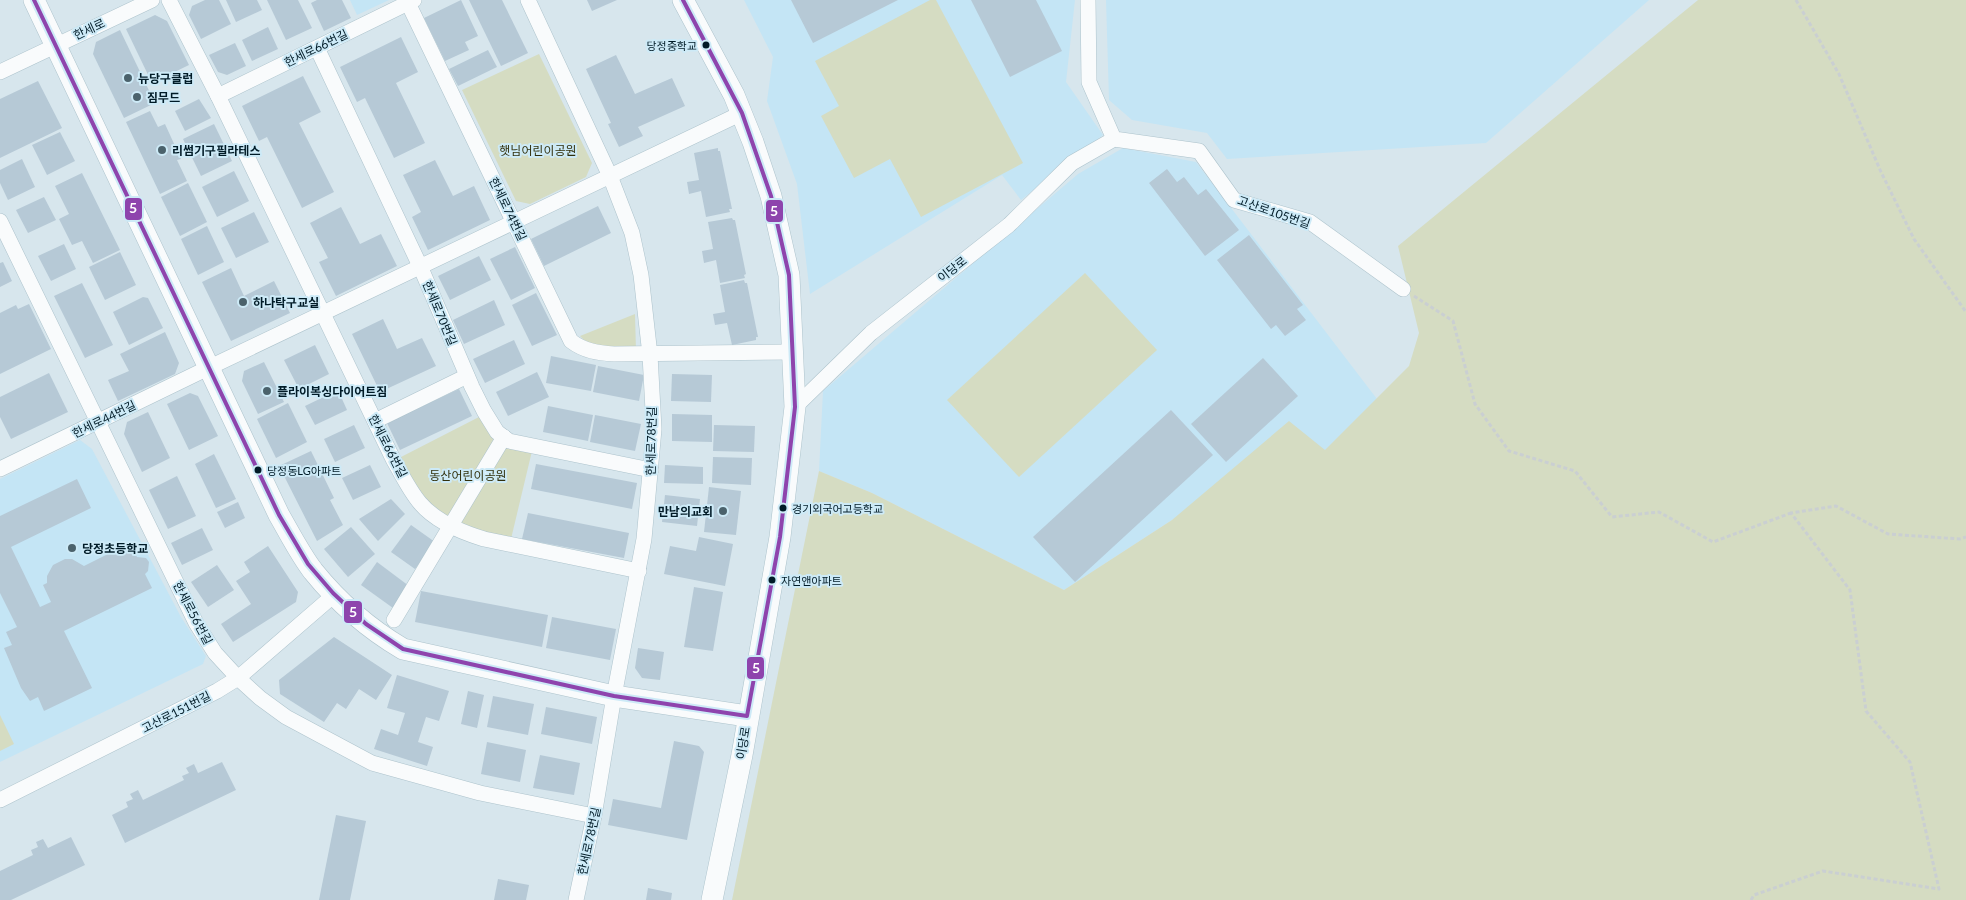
<svg xmlns="http://www.w3.org/2000/svg" width="1966" height="900" font-family="Lato,'Noto Sans KR',sans-serif">
<style>
.built{fill:#c4e5f5}
.green{fill:#d5dcc2}
.building{fill:#b6c9d6}
.lines{fill:none;stroke-linecap:round;stroke-linejoin:round}
.street-casing{stroke:#adc3cc;stroke-width:16}
.secondary-casing{stroke:#adc3cc;stroke-width:22}
.path{stroke:#cacfd2;stroke-width:3;stroke-dasharray:4 2.5;stroke-linecap:butt}
.street{stroke:#f9fbfc;stroke-width:15}
.secondary{stroke:#f9fbfc;stroke-width:21}
.bus-1-casing{stroke:#cdeaf7;stroke-width:8}
.bus-1{stroke:#8e44ad;stroke-width:4}
.bus-dot{fill:#001b27;stroke:#cdeaf7;stroke-width:2}
.poi-dot{fill:#4b626c;stroke:#cdeaf7;stroke-width:2}
.labels{text-anchor:middle;dominant-baseline:central;stroke-width:4;stroke-linejoin:round;paint-order:stroke}
.bus-label{font-size:11px;fill:#001b27;stroke:#cdeaf7;text-anchor:start}
.street-label{font-size:12px;fill:#001b27;stroke:#cdeaf7}
.poi-label{font-size:12px;font-weight:bold;fill:#001b27;stroke:#cdeaf7;text-anchor:start}
.park-label{font-size:12px;fill:#31300c;stroke:#cdeaf7}
.line-badge{stroke:#cdeaf7;stroke-width:2}
.badge-label{font-size:14px;text-anchor:middle;font-weight:bold;fill:#fff}
</style>
<rect width="100%" height="100%" fill="#d7e6ed"/>
<!-- built -->
<g class="built">
<polygon points="350,0 389,0 357,15"/>
<polygon points="744,0 1075,0 1066,82 1103,135 1021,200 1002,175 810,294 797,184 767,101 773,57"/>
<polygon points="1106,0 1649,0 1486,143 1227,159 1207,133 1132,120 1109,100"/>
<polygon points="1123,148 1196,162 1377,399 1325,451 1172,520 1064,590 872,493 819,471 823,391 1078,174"/>
<polygon points="80,440 92,449 181,617 206,656 203,664 0,762 0,479"/>
</g>
<!-- green -->
<g class="green">
<polygon points="930,0 936,0 1023,163 921,217 890,159 854,178 821,116 839,106 815,61"/>
<polygon points="1698,0 1966,0 1966,900 732,900 819,471 872,493 1064,590 1172,520 1289,421 1325,450 1409,366 1419,333 1398,246"/>
<polygon points="539,54 592,163 586,177 530,204 516,201 462,90"/>
<polygon points="1085,273 1157,350 1019,477 947,400"/>
<polygon points="635,314 636,351 588,344 580,336"/>
<path d="M 479,417 C 495,443 503,443 532,451 L 511,539 C 481,533 445,522 423,499 C 414,489 407,469 401,457 Z"/>
<polygon points="0,715 14,744 0,751"/>
</g>
<!-- building -->
<g class="building">
<polygon points="205,0 219,0 231,24 201,39 189,15 192,6"/>
<polygon points="226,0 257,0 262,10 236,22"/>
<polygon points="267,0 298,0 312,28 286,40"/>
<polygon points="317,0 342,0 351,18 324,31 311,3"/>
<polygon points="461,0 478,36 465,42 469,50 445,61 424,18"/>
<polygon points="469,0 502,0 528,53 501,66"/>
<polygon points="587,0 617,0 592,11"/>
<polygon points="791,0 898,0 813,43"/>
<polygon points="971,0 1036,0 1062,51 1010,77"/>
<polygon points="155,15 167,21 189,65 152,83 126,29"/>
<polygon points="268,27 278,49 252,61 242,40"/>
<polygon points="120,30 155,103 124,118 93,54 96,42"/>
<polygon points="401,37 418,72 396,83 425,143 394,158 365,98 357,102 340,67"/>
<polygon points="235,43 246,66 227,75 218,72 209,55"/>
<polygon points="488,50 497,67 458,86 449,69"/>
<polygon points="616,55 635,94 672,78 685,106 638,127 643,136 619,147 608,124 611,123 586,69"/>
<polygon points="303,76 321,112 299,123 334,192 302,208 267,137 259,141 242,106"/>
<polygon points="38,81 62,128 0,158 0,99"/>
<polygon points="199,99 211,118 185,131 175,111"/>
<polygon points="150,111 158,127 165,124 181,159 177,160 187,181 160,194 126,122"/>
<polygon points="214,124 232,161 201,176 183,139"/>
<polygon points="60,132 75,161 47,175 32,145"/>
<polygon points="718,148 718,151 720,151 732,209 729,209 730,212 706,217 701,191 689,194 687,182 699,180 694,153"/>
<polygon points="22,159 35,187 8,200 0,183 0,170"/>
<polygon points="435,160 453,196 474,186 490,220 428,250 412,217 421,212 403,175"/>
<polygon points="1167,169 1177,182 1184,177 1198,195 1206,189 1239,230 1205,256 1149,183"/>
<polygon points="234,171 249,201 217,217 202,187"/>
<polygon points="82,173 120,250 93,263 82,241 72,245 59,219 69,214 55,186"/>
<polygon points="188,183 207,222 180,236 161,197"/>
<polygon points="44,197 56,220 28,233 16,210"/>
<polygon points="598,206 611,233 544,266 531,239"/>
<polygon points="341,207 360,244 381,234 397,266 336,296 319,262 328,258 310,223"/>
<polygon points="254,212 269,242 236,258 221,228"/>
<polygon points="732,218 733,220 735,220 746,274 744,275 745,278 720,283 716,260 704,263 702,251 713,249 708,222"/>
<polygon points="207,226 224,262 198,275 181,239"/>
<polygon points="1249,235 1303,305 1297,309 1306,320 1285,336 1276,325 1271,329 1217,260"/>
<polygon points="64,244 76,269 51,281 38,256"/>
<polygon points="515,247 535,288 511,300 490,259"/>
<polygon points="120,252 136,285 105,300 89,267"/>
<polygon points="479,256 491,280 450,300 438,276"/>
<polygon points="3,262 12,281 0,287 0,263"/>
<polygon points="231,268 244,296 274,281 290,313 231,341 202,282"/>
<polygon points="744,280 745,283 747,283 758,337 756,337 756,340 732,345 727,323 715,325 713,314 725,312 720,285"/>
<polygon points="82,283 113,345 85,358 54,296"/>
<polygon points="536,293 557,335 532,346 512,305"/>
<polygon points="143,297 148,298 163,328 129,345 113,312"/>
<polygon points="494,300 505,325 464,344 453,320"/>
<polygon points="29,304 51,349 0,374 0,313 16,305 18,309"/>
<polygon points="383,319 397,349 422,338 436,366 380,392 352,334"/>
<polygon points="165,332 179,363 175,374 118,401 108,380 129,371 120,354"/>
<polygon points="514,340 525,364 485,383 473,359"/>
<polygon points="315,345 329,374 299,389 284,360"/>
<polygon points="551,356 596,365 591,391 546,383"/>
<polygon points="1263,358 1298,396 1226,462 1191,424"/>
<polygon points="264,362 284,402 258,414 242,381 244,371"/>
<polygon points="598,366 644,375 639,401 593,392"/>
<polygon points="537,372 549,397 508,416 496,392"/>
<polygon points="49,373 68,412 11,439 0,417 0,397"/>
<polygon points="672,374 712,375 711,402 671,401"/>
<polygon points="459,389 472,416 400,450 387,423"/>
<polygon points="338,390 347,410 315,425 305,406"/>
<polygon points="190,393 198,396 218,436 189,450 167,404"/>
<polygon points="288,403 307,442 276,458 257,419"/>
<polygon points="548,406 593,415 588,441 543,432"/>
<polygon points="1171,410 1213,455 1075,582 1033,537"/>
<polygon points="148,412 170,458 142,472 124,434 127,422"/>
<polygon points="672,414 712,415 712,442 672,441"/>
<polygon points="595,415 641,424 635,451 590,442"/>
<polygon points="354,425 365,448 335,462 324,439"/>
<polygon points="714,425 755,426 754,452 713,451"/>
<polygon points="311,451 334,498 330,500 343,525 317,541 279,466"/>
<polygon points="214,454 236,499 216,508 195,464"/>
<polygon points="713,457 752,458 751,485 712,483"/>
<polygon points="536,464 637,483 632,509 531,489"/>
<polygon points="370,465 381,487 353,500 342,478"/>
<polygon points="665,465 703,467 703,484 664,483"/>
<polygon points="177,476 196,516 168,529 149,490"/>
<polygon points="77,479 91,508 11,547 40,607 51,602 43,585 47,583 47,576 53,565 65,559 72,559 84,566 130,543 137,557 146,558 149,562 148,571 145,574 152,588 64,631 92,688 44,711 38,697 30,701 21,688 4,648 12,645 6,632 17,627 0,593 0,516"/>
<polygon points="709,487 741,491 736,535 704,532"/>
<polygon points="665,495 700,499 697,526 662,522"/>
<polygon points="391,499 405,514 378,541 359,519"/>
<polygon points="238,502 245,518 225,528 217,512"/>
<polygon points="528,513 629,533 624,558 522,539"/>
<polygon points="411,525 435,542 415,569 391,552"/>
<polygon points="351,527 375,554 348,577 324,549"/>
<polygon points="202,528 213,550 182,565 171,543"/>
<polygon points="699,537 733,544 725,586 664,574 670,546 696,551"/>
<polygon points="268,546 298,592 296,602 233,642 221,624 251,604 236,581 250,572 244,562"/>
<polygon points="377,562 409,586 393,608 361,585"/>
<polygon points="217,565 234,590 208,607 191,582"/>
<polygon points="694,587 723,592 713,651 684,647"/>
<polygon points="421,591 548,615 542,647 415,622"/>
<polygon points="552,617 616,629 610,660 546,648"/>
<polygon points="334,637 392,675 376,700 359,689 346,709 337,703 324,722 280,694 279,680"/>
<polygon points="638,648 664,652 660,680 642,678 635,668"/>
<polygon points="397,675 449,691 439,721 426,717 418,742 433,747 427,766 374,749 381,729 398,735 405,713 387,708"/>
<polygon points="468,691 484,695 477,728 461,724"/>
<polygon points="493,696 534,704 528,735 487,727"/>
<polygon points="546,707 597,717 592,744 541,734"/>
<polygon points="674,741 699,746 704,752 687,840 608,825 613,799 661,808"/>
<polygon points="487,742 526,750 520,782 481,774"/>
<polygon points="540,755 580,763 574,795 533,788"/>
<polygon points="222,762 236,790 125,843 112,815 128,807 126,802 133,799 130,794 138,790 143,800 184,780 182,776 189,773 186,768 194,764 198,773"/>
<polygon points="336,815 366,821 350,900 319,900"/>
<polygon points="71,837 85,865 11,900 0,900 0,871 33,855 31,850 38,847 36,842 43,839 48,848"/>
<polygon points="498,879 529,885 526,900 494,900"/>
<polygon points="648,888 672,893 671,900 646,900"/>
</g>
<g class="lines">
<defs>
<g id="street">
<path d="M 169,0 L 218,96 L 393,459 C 401,473 409,490 420,503 C 436,522 461,532 484,539 L 639,571"/>
<polyline points="528,0 610,176 632,233 641,275 650,355 654,429 644,539 614,696 594,816 576,900"/>
<polyline points="1088,0 1089,82 1114,139 1199,151 1234,200 1310,222 1403,289"/>
<path d="M 408,3 L 571,341 C 584,351 598,353 614,354 L 793,352"/>
<polyline points="317,48 420,266 472,387 484,411 497,432 509,441 651,470"/>
<polyline points="0,72 152,0"/>
<polyline points="218,96 414,0"/>
<polyline points="0,221 196,623 215,653 238,678 260,698 286,717 372,763 480,793 594,816"/>
<polyline points="795,407 871,333 1009,225 1072,163 1114,139"/>
<polyline points="375,421 467,376"/>
<polyline points="0,469 208,368 742,113"/>
<polyline points="394,620 504,437"/>
<polyline points="0,800 217,691 238,678 334,595"/>
</g>
<g id="secondary">
<path d="M 34,0 L 279,515 C 290,534 300,554 313,571 C 338,602 369,629 403,649 L 614,696 L 747,716"/>
<polyline points="683,0 734,95 753,142 771,196 789,275 795,407 780,537 742,755 712,900"/>
</g>
</defs>
<!-- street casing -->
<use href="#street" class="street-casing"/>
<!-- secondary casing -->
<use href="#secondary" class="secondary-casing"/>
<!-- path -->
<g class="path">
<polyline points="1796,0 1839,74 1881,172 1914,239 1966,312"/>
<polyline points="1414,296 1453,321 1475,404 1509,451 1575,471 1612,517 1659,512 1713,542 1791,513"/>
<polyline points="1751,900 1754,895 1823,871 1939,889 1910,762 1866,711 1850,590 1791,513 1836,506 1888,534 1960,539 1966,537"/>
</g>
<!-- street -->
<use href="#street" class="street"/>
<!-- secondary -->
<use href="#secondary" class="secondary"/>
<defs>
<polyline id="bus-1" points="34,0 279,515 308,564 333,593 366,624 403,649 614,696 747,716 780,537 795,407 789,275 771,196 742,113 683,0"/>
</defs>
<!-- bus-1 casing -->
<use href="#bus-1" class="bus-1-casing"/>
<!-- bus-1 -->
<use href="#bus-1" class="bus-1"/>
</g>
<!-- markers -->
<g class="bus-dot">
<circle cx="706" cy="45" r="4.5"/>
<circle cx="258" cy="470" r="4.5"/>
<circle cx="783" cy="508" r="4.5"/>
<circle cx="772" cy="580" r="4.5"/>
</g>
<g class="poi-dot">
<circle cx="128" cy="78" r="5"/>
<circle cx="137" cy="97" r="5"/>
<circle cx="162" cy="150" r="5"/>
<circle cx="243" cy="302" r="5"/>
<circle cx="267" cy="391" r="5"/>
<circle cx="723" cy="511" r="5"/>
<circle cx="72" cy="548" r="5"/>
</g>
<g class="labels">
<!-- bus labels -->
<g class="bus-label">
<text x="697" y="45" text-anchor="end">당정중학교</text>
<text x="267" y="470">당정동LG아파트</text>
<text x="792" y="508">경기외국어고등학교</text>
<text x="781" y="580">자연앤아파트</text>
</g>
<!-- street labels -->
<g class="street-label">
<text transform="translate(89 29) rotate(-25)">한세로</text>
<text transform="translate(316 48) rotate(-26)">한세로66번길</text>
<text transform="translate(508 209) rotate(64)">한세로74번길</text>
<text transform="translate(1274 212) rotate(19)">고산로105번길</text>
<text transform="translate(952 269) rotate(-38)">이당로</text>
<text transform="translate(440 313) rotate(67)">한세로70번길</text>
<text transform="translate(104 419) rotate(-26)">한세로44번길</text>
<text transform="translate(651 441) rotate(-89)">한세로78번길</text>
<text transform="translate(388 446) rotate(63)">한세로66번길</text>
<text transform="translate(193 613) rotate(62)">한세로56번길</text>
<text transform="translate(176 712) rotate(-27)">고산로151번길</text>
<text transform="translate(743 743) rotate(-81)">이당로</text>
<text transform="translate(589 841) rotate(-78)">한세로78번길</text>
</g>
<!-- poi labels -->
<g class="poi-label">
<text x="138" y="78">뉴당구클럽</text>
<text x="147" y="97">짐무드</text>
<text x="172" y="150">리썸기구필라테스</text>
<text x="253" y="302">하나탁구교실</text>
<text x="277" y="391">플라이복싱다이어트짐</text>
<text x="713" y="511" text-anchor="end">만남의교회</text>
<text x="82" y="548">당정초등학교</text>
</g>
<!-- park labels -->
<g class="park-label">
<text x="538" y="150">햇님어린이공원</text>
<text x="468" y="475">동산어린이공원</text>
</g>
</g>
<g class="line-badge">
<rect x="124" y="197" width="19" height="24" rx="5" fill="#8e44ad"/>
<rect x="765" y="199" width="19" height="24" rx="5" fill="#8e44ad"/>
<rect x="343" y="600" width="20" height="24" rx="5" fill="#8e44ad"/>
<rect x="746" y="656" width="19" height="24" rx="5" fill="#8e44ad"/>
</g>
<g class="badge-label">
<text x="133" y="213">5</text>
<text x="774" y="216">5</text>
<text x="353" y="617">5</text>
<text x="756" y="673">5</text>
</g>
</svg>
